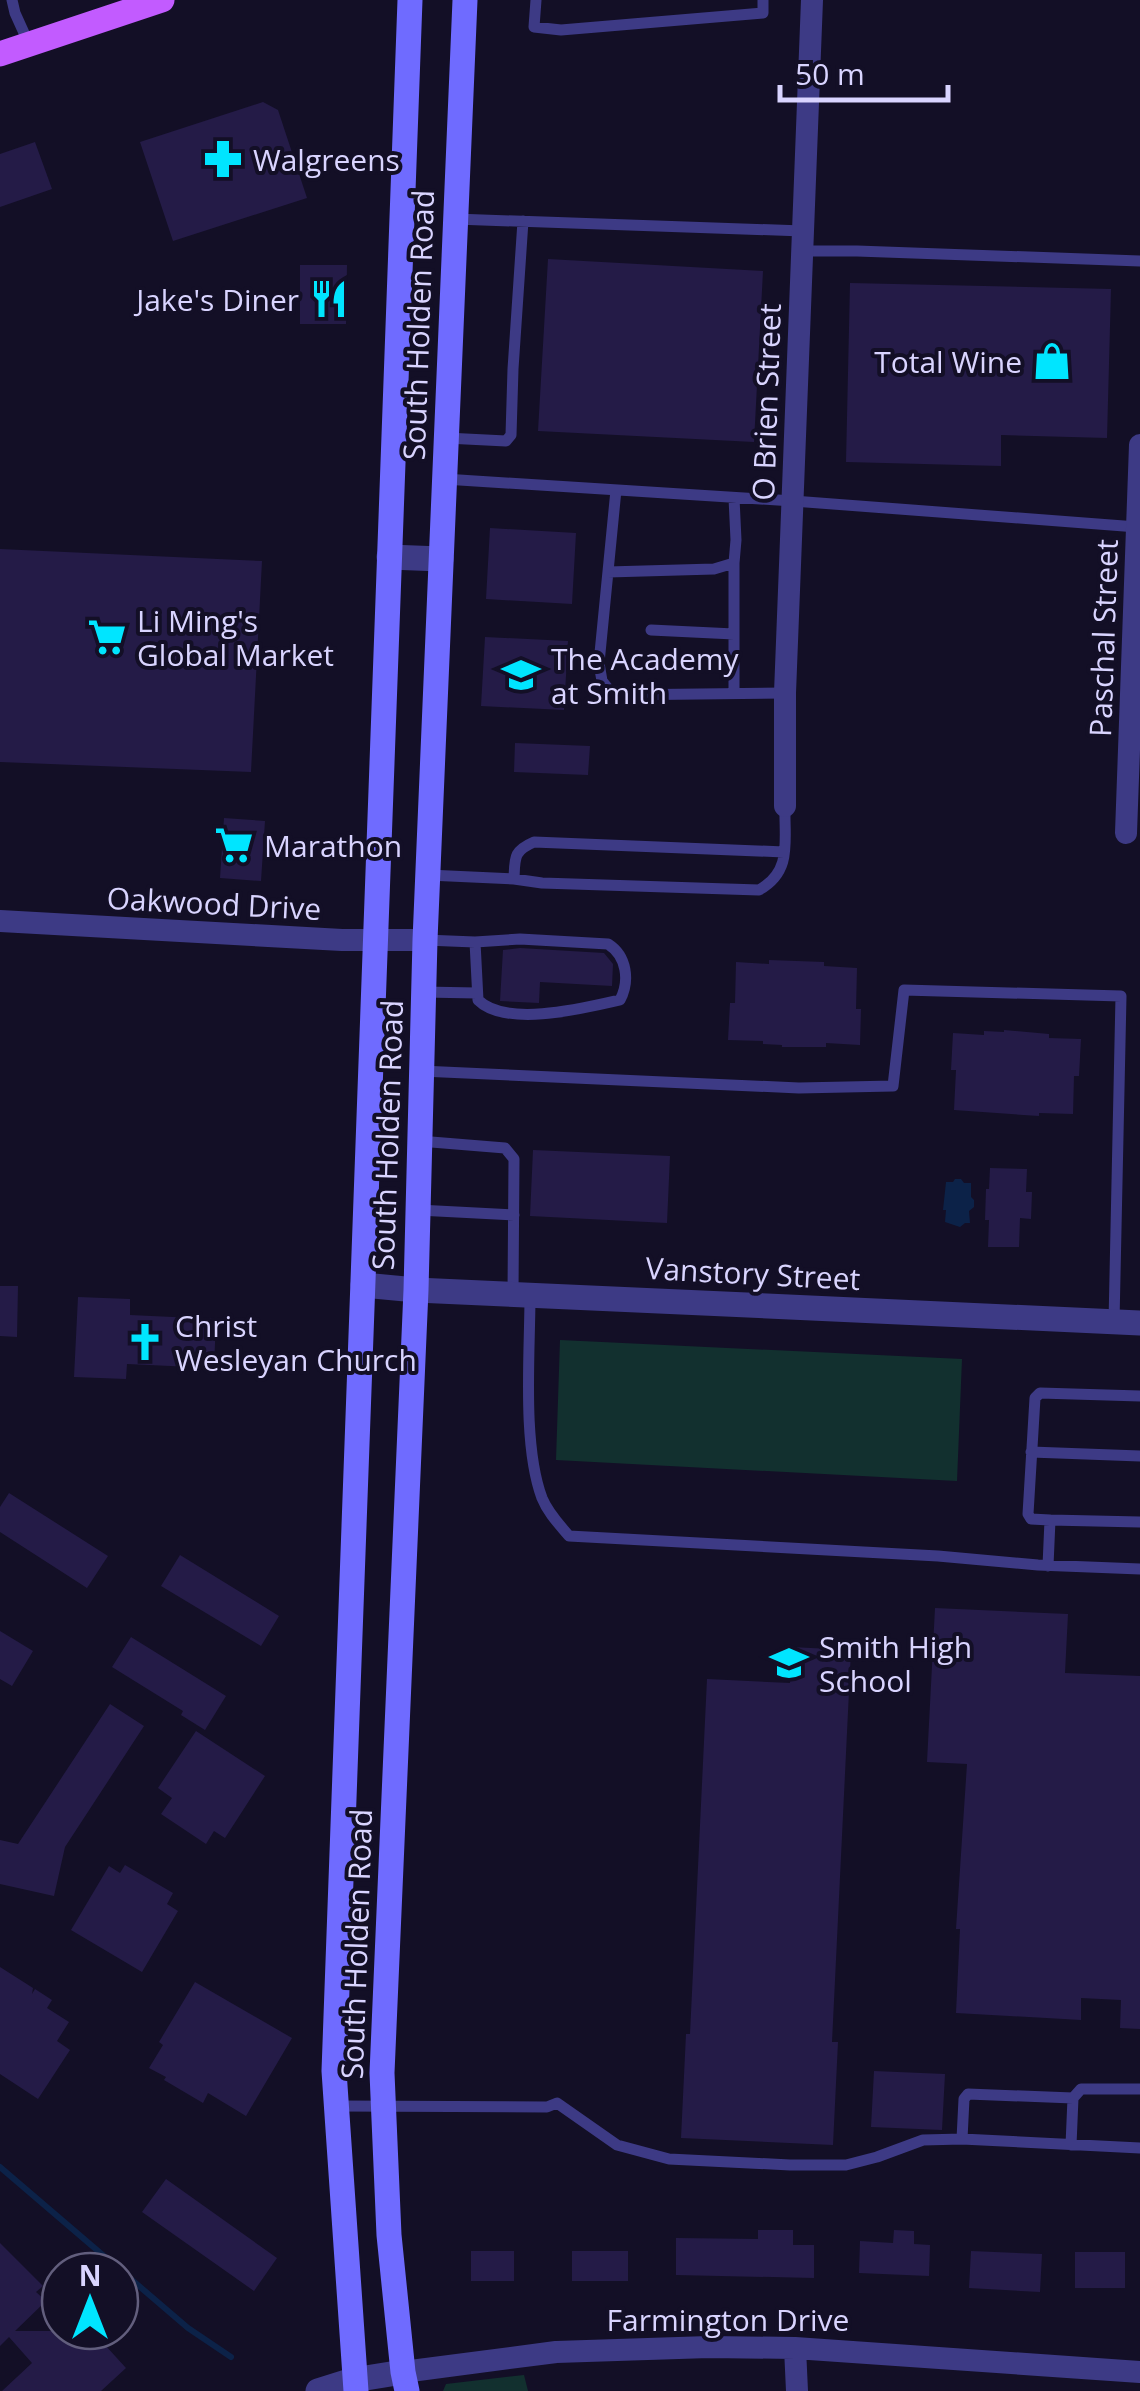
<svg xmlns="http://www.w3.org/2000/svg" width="1140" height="2391" viewBox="0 0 1140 2391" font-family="'Open Sans',sans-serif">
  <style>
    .green { fill: #12302f }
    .water { fill: #0c2248 }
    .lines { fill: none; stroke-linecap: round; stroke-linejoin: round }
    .stream { stroke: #0c2248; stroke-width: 6 }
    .building { fill: #241b47 }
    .service { stroke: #3d3a85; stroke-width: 11 }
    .minor { stroke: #3d3a85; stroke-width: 22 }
    .tertiary { stroke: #3d3a85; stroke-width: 25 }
    .secondary { stroke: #6f6bff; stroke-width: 25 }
    .primary { stroke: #c25bff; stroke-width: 25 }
    .labels { text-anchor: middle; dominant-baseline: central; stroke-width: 8; stroke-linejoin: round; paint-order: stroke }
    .poi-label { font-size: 30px; fill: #d9d4ff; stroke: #130f26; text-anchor: start }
    .street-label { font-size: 30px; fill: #d9d4ff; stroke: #130f26 }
  </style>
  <rect width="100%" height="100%" fill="#130f26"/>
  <!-- green -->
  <path class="green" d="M560 1340 962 1359 957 1481 556 1460Z
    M524 2375 528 2391H443L446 2384Z"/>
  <!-- water -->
  <path class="water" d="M955 1179H961L964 1183H971V1197L974 1200V1207L969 1211 970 1223H965L960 1227 945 1222 946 1210H943L946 1182H953Z"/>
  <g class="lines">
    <!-- stream -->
    <path class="stream" d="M0 2167 188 2328 231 2357"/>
  </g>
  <!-- building -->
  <path class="building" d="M263 102 278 110 307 198 173 241 140 142Z
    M35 142 52 189 0 207V154Z
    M548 259 763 271 754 442 538 431Z
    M300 265H347L346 324H300Z
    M850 283 1111 289 1107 438 1001 435V466L846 462Z
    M490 528 576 533 572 604 486 599Z
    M0 549 262 561 251 772 0 762Z
    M485 637 568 641 564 710 481 706Z
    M515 743 590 746 588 775 514 772Z
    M224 818 265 821 261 881 220 878Z
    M520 948 604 953 613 964 612 986 540 982 539 1003 500 1001 503 950Z
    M769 960 824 962V966L857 968 856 1009H861L860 1045 826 1043V1047H782V1045L763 1044V1041L728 1040 730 1003H735L736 962 769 964Z
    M1004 1030 1049 1034V1038L1081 1039 1079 1076H1074L1073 1114 1039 1113V1116L954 1110 956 1070H951L953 1033 984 1035V1031L1004 1032Z
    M533 1150 670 1156 667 1223 530 1216Z
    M990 1168 1027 1169 1026 1192H1032L1031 1219 1020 1218 1019 1247H988L989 1220H985L986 1189H989Z
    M0 1286H18L17 1337 0 1336Z
    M78 1297 130 1299V1315L216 1319 214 1368 127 1364 126 1379 74 1377Z
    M9 1493 108 1556 87 1588 0 1532V1507Z
    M180 1555 279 1616 261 1646 161 1586Z
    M935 1608 1068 1614 1065 1673 1140 1676V2029L1120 2028 1121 2000 1081 1998V2020L956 2013 960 1929H956L967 1764 927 1762Z
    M0 1631 33 1651 12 1686 0 1679Z
    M131 1637 226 1696 205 1730 181 1715 183 1711 112 1667Z
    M791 1647 851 1650 832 2042H838L833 2145 681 2138 686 2034H690L707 1679 790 1683Z
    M110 1704 144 1726 65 1847 54 1896 0 1884V1840L18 1844Z
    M196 1731 265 1776 225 1838 214 1831 206 1844 161 1814 172 1798 158 1788Z
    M125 1865 173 1893 167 1904 178 1911 142 1972 71 1930 109 1866 120 1873Z
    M0 1967 33 1988 32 1994 35 1989 52 2000 47 2008 69 2022 57 2041 70 2050 38 2099 0 2074Z
    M195 1982 292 2038 246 2116 208 2093 203 2103 164 2080 166 2077 149 2068 163 2045 159 2042Z
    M874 2071 945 2074 942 2130 871 2127Z
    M166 2179 277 2258 254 2291 142 2212Z
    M758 2230H793V2245H814V2278L676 2275V2238L758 2239Z
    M894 2230 914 2231V2244L930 2245 929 2276 859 2273 860 2241 893 2243Z
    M0 2243 43 2286 36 2292 46 2301 15 2331H71L83 2345 95 2334 126 2368 101 2391H2L32 2363 9 2337 0 2346Z
    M471 2251H514V2281H471Z
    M572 2251H628V2281H572Z
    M971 2251 1042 2254 1040 2292 969 2288Z
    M1075 2252H1125V2288H1075Z"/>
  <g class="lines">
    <!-- service -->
    <path class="service" d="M12 0 15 13 29 44
      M536 0 534 27 561 30 763 13V0
      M455 219 803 231
      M802 251H857L1140 261
      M446 438 506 441 511 435 513 369 523 221
      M444 479 793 501 1137 527
      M616 490 599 663 602 681 613 695 785 693
      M608 572 714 569 734 563 736 540 734 498
      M651 630 734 634V563
      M734 634V693
      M428 875 514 879 542 883 759 890C793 871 784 841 785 806
      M514 879C515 858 513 851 534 842L784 852
      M425 940 475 942 478 1000C506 1028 585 1008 620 1000 630 981 627 956 608 944L520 939 475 942
      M423 992 477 993
      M421 1071 799 1088 893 1086 904 990 1121 996 1114 1322
      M419 1141 505 1148 514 1159 513 1294
      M418 1210 514 1215
      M530 1295C530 1353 522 1444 542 1498 548 1513 559 1524 569 1536L938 1556 1038 1565 1140 1569
      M1031 1452 1140 1456
      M1050 1520 1140 1522
      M1048 1566 1050 1520 1031 1519 1028 1514 1035 1398 1040 1393 1140 1396
      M335 2106 547 2107 557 2103 617 2145 669 2159 790 2165H846L877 2157 923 2140 962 2139 1140 2148
      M962 2139 964 2099 968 2094 1073 2098
      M1071 2145 1073 2098 1081 2089H1140"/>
    <!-- minor -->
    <path class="minor" d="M785 806V693L812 0
      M1126 833 1140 445
      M0 921 342 940H425
      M795 2348 797 2391
      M403 2372 556 2352 709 2347 795 2348 1140 2372"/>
    <!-- tertiary -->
    <path class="tertiary" d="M389 557 441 559
      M363 1285 416 1290 1140 1323
      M318 2391 353 2380 403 2372"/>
    <!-- secondary -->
    <path class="secondary" d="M356 2391 334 2071 410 0
      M407 2391 403 2372 389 2235 382 2073 416 1290 425 940 465 0"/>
    <!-- primary -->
    <path class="primary" d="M0 54 162 0"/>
  </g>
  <!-- icons -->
  <defs>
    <g id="pharmacy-bare" transform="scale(3)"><path d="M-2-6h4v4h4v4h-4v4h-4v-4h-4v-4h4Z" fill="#00e5ff" stroke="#130f26" stroke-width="2.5" paint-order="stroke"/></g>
    <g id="restaurant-bare" transform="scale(3)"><path d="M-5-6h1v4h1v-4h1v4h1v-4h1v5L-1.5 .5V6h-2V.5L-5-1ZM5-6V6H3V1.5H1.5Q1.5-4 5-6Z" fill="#00e5ff" stroke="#130f26" stroke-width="2.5" paint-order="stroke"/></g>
    <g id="shop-bare" transform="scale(3)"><path d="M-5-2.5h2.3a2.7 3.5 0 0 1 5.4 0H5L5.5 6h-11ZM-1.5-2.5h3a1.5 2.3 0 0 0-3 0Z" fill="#00e5ff" stroke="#130f26" stroke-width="2.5" paint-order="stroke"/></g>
    <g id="supermarket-bare" transform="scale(3)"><path d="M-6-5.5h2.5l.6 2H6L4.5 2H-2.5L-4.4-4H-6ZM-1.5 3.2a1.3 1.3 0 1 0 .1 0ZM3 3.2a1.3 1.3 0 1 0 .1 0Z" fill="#00e5ff" stroke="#130f26" stroke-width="2.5" paint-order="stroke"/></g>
    <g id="school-bare" transform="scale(3)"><path d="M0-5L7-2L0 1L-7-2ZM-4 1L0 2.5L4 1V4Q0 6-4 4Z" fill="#00e5ff" stroke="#130f26" stroke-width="2.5" paint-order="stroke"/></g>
    <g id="church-bare" transform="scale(3)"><path d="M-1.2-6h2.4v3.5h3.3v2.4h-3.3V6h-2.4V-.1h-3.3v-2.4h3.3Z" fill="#00e5ff" stroke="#130f26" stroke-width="2.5" paint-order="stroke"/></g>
  </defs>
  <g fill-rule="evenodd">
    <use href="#pharmacy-bare" x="223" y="159"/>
    <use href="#restaurant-bare" x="329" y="299"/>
    <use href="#shop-bare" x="1052" y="361"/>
    <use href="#supermarket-bare" x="107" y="637"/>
    <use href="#school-bare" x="521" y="675"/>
    <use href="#supermarket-bare" x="234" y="845"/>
    <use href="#church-bare" x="145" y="1342"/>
    <use href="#school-bare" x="789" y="1663"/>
  </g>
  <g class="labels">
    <!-- poi labels -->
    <g class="poi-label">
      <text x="253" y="159">Walgreens</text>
      <text x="299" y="299" text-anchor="end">Jake's Diner</text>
      <text x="1022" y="361" text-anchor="end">Total Wine</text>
      <text x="137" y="620">Li Ming's<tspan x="137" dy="34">Global Market</tspan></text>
      <text x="551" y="658">The Academy<tspan x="551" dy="34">at Smith</tspan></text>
      <text x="264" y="845">Marathon</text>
      <text x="175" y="1325">Christ<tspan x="175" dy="34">Wesleyan Church</tspan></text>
      <text x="819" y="1646">Smith High<tspan x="819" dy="34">School</tspan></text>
    </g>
    <!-- street labels -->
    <g class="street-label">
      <text transform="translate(418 325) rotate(-88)">South Holden Road</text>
      <text transform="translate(766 402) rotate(-88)">O Brien Street</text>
      <text transform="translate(1103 638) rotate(-88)">Paschal Street</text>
      <text transform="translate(214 903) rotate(3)">Oakwood Drive</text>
      <text transform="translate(387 1135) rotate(-88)">South Holden Road</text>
      <text transform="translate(753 1273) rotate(3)">Vanstory Street</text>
      <text transform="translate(356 1944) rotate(-88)">South Holden Road</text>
      <text x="728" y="2319">Farmington Drive</text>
    </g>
  </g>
  <!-- north arrow -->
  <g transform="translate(90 2301)"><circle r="48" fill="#130f26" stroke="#625e7d" stroke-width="2.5"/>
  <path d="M0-8L18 38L0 25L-18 38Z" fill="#00e5ff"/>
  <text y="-15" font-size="28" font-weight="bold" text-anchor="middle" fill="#d9d4ff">N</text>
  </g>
  <!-- scale -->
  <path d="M780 85v15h168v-15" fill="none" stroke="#d9d4ff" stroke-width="5"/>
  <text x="795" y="85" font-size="30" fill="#d9d4ff" stroke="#130f26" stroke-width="8" paint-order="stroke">50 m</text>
</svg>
